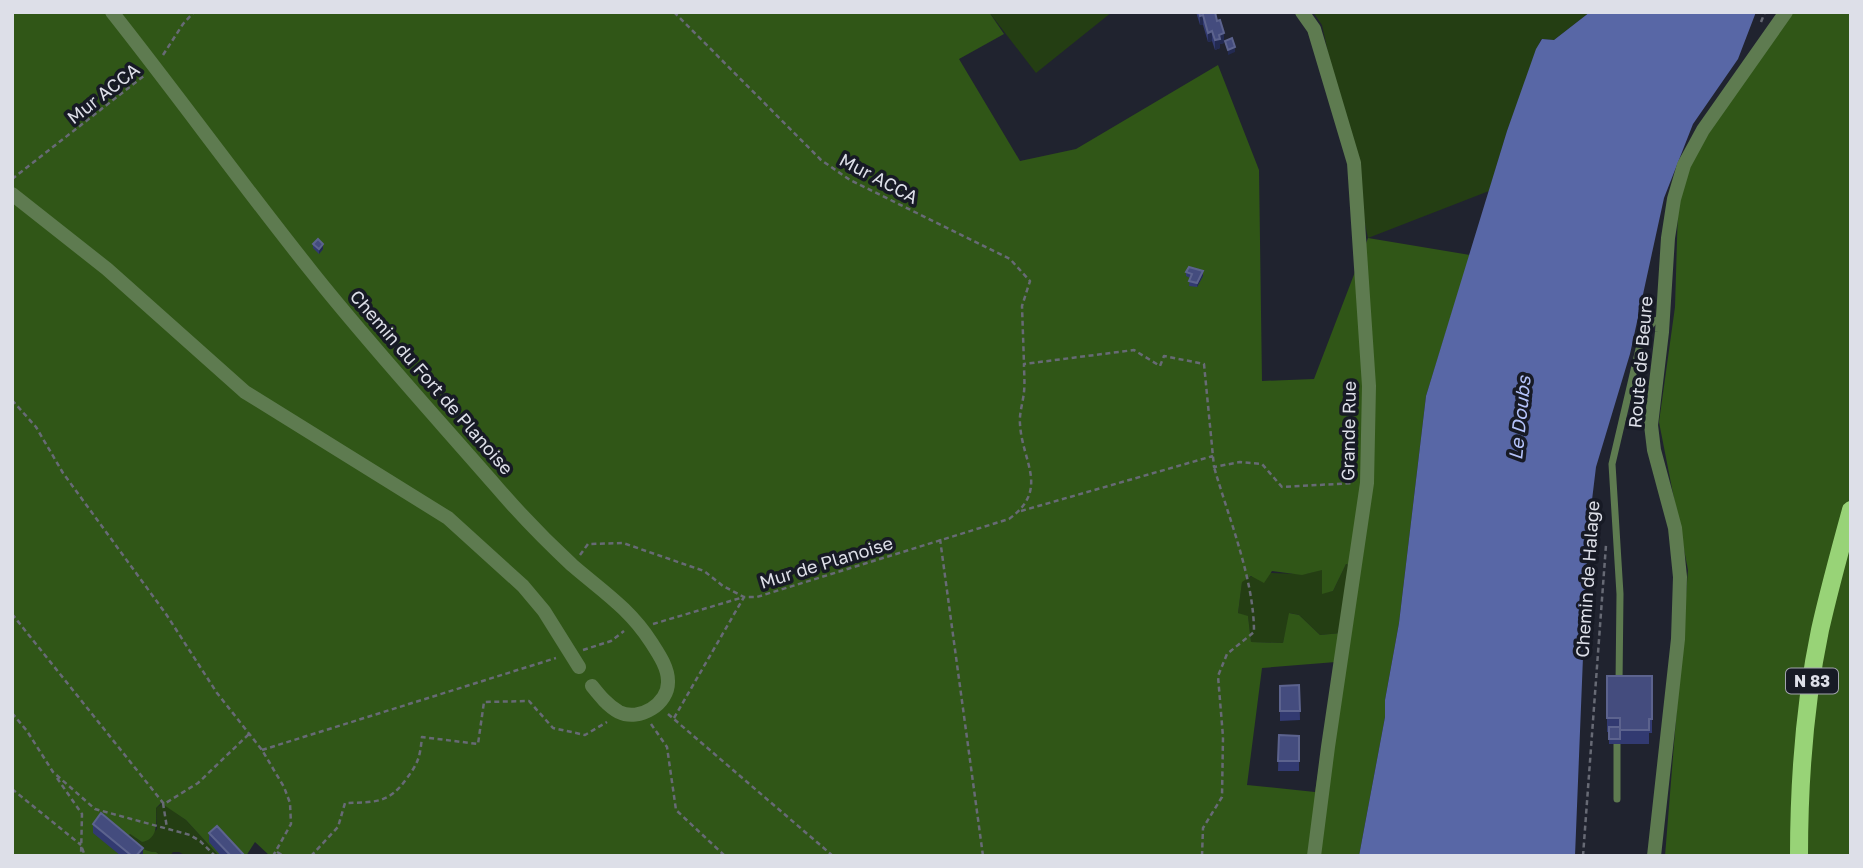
<svg xmlns="http://www.w3.org/2000/svg" width="1863" height="868" viewBox="0 0 1863 868" font-family="'Golos Text',sans-serif">
  <style>
    .green { fill: #243e13 }
    .forest { fill: #305617; fill-rule: evenodd }
    .water { fill: #5867a6 }
    .lines { fill: none; stroke-linecap: round; stroke-linejoin: round }
    .path { stroke: #676a75; stroke-width: 2.5; stroke-dasharray: 5 3.5; stroke-linecap: butt }
    .lane { stroke: #5e7b50; stroke-width: 7 }
    .street { stroke: #5e7b50; stroke-width: 14 }
    .primary { stroke: #98d377; stroke-width: 18 }
    .wall { fill: #323a71 }
    .shaded-wall { fill: #232a51 }
    .building { fill: #444c7e; stroke: #5c638e; stroke-width: 2 }
    .labels { text-anchor: middle; dominant-baseline: central; stroke-width: 7; stroke-linejoin: round; paint-order: stroke }
    .shield { fill: #171a25; stroke: #a2a4ae; stroke-width: 2 }
    .shield-label { font-size: 16px; font-weight: bold; fill: #dddfe8 }
    .street-label { font-size: 18px; fill: #dddfe8; stroke: #171a25 }
    .water-label { font-size: 19px; font-style: italic; fill: #b5c3fa; stroke: #171a25 }
  </style>
  <rect width="100%" height="100%" fill="#20232f"/>
  <!-- green -->
  <path class="green" d="M989 12H1112L1036 73Z
    M1313 12H1590L1554 40 1541 39 1507 131 1489 191 1368 238 1322 25Z
    M1346 564 1352 566 1341 633 1320 635 1299 615 1290 613 1283 643 1251 642 1248 617 1238 613 1242 581C1262 569 1277 574 1299 574 1307 575 1315 571 1322 569V593L1333 591Z
    M163 803 186 820 219 856H186L179 852H173L170 856H161L156 852C144 853 135 845 127 837L130 834 142 842 157 829 156 808Z"/>
  <!-- forest -->
  <path class="forest" d="M12 12H989L1004 34 959 59 1020 161 1076 149 1218 65 1259 170 1262 381 1314 379 1368 238 1470 255 1426 396 1399 623 1385 700V717L1359 856H270L255 842 246 856H219L186 820 161 803 156 808C156 822 159 839 142 842L130 834 127 837C135 845 144 852 156 852L161 856H12ZM1346 564 1352 566 1341 633 1320 635 1299 615 1289 613 1283 643 1251 642 1248 616 1238 613 1242 582 1251 576 1264 583 1272 571 1302 575 1322 570V594L1333 591ZM1336 662 1315 792 1247 785 1262 668Z
    M1792 12H1851V856H1665L1688 570 1659 422 1675 307 1678 208 1689 166 1721 113Z"/>
  <!-- water -->
  <path class="water" d="M1590 12H1756L1738 59 1693 124 1664 198 1630 354 1596 467 1588 533 1575 856H1359L1385 717V700L1399 623 1426 396 1507 131 1536 49 1542 39 1554 40Z"/>
  <g class="lines">
    <!-- path -->
    <path class="path" d="M674 12 821 160 850 180 1010 259 1030 281 1022 306 1024 364
      M1761 22 1765 12
      M163 55 183 24 194 12
      M12 179 145 75
      M12 400 36 427 63 473 166 614 217 693 262 750 284 787 290 803 291 824 273 856
      M1021 511 1213 456
      M940 539 983 856
      M580 555 588 544 623 543 704 571 723 586 744 597H757L1009 519C1050 489 1022 462 1020 424 1019 414 1023 402 1024 392 1025 383 1024 373 1024 364L1134 350 1160 366 1164 356 1204 364 1214 467 1240 462 1262 464 1282 487 1354 483
      M12 614 164 804 198 783 250 733
      M653 624 744 597
      M583 650 611 641 624 631
      M12 713 27 731 53 772 95 809 190 835 200 841 215 856
      M668 714 833 856
      M674 718 744 597
      M651 724 667 747 676 810 725 856
      M262 750 556 658
      M57 778 82 814 81 856
      M12 789 81 845
      M163 803 167 828
      M82 848 85 856
      M277 852 284 856
      M311 856 338 827 345 803C375 802 389 804 407 778 419 762 420 756 422 737L478 744 484 702 529 701 553 728 585 735 607 722
      M1202 856 1203 828 1222 797 1223 737 1218 676 1227 654 1254 632C1254 579 1229 519 1214 467
      M1583 856 1606 545"/>
    <!-- lane -->
    <path class="lane" d="M1619 684 1620 594 1612 464 1642 336 1654 321 1663 318
      M1617 744V799"/>
    <!-- street -->
    <path class="street" d="M112 12C180 98 244 187 312 272 370 345 434 415 495 485 519 513 545 540 572 565 602 591 629 608 651 642 658 653 668 667 668 681 669 704 639 722 619 712 608 706 600 696 592 686
      M1302 12 1314 29 1354 163 1369 386 1367 483 1328 747 1314 856
      M12 194 107 269 245 392 448 518 523 586 544 611 579 667
      M1654 856 1678 639 1680 577 1675 528 1654 450 1651 425 1662 332 1668 238 1674 199 1684 165 1703 130 1786 12"/>
    <!-- primary -->
    <path class="primary" d="M1799 856C1799 783 1805 702 1820 630 1829 590 1840 550 1851 510"/>
  </g>
  <!-- wall -->
  <path class="wall" d="M1196 12H1215L1224 43 1220 44V48L1215 50 1212 41 1208 42 1203 25H1200Z
    M313 244 323 249 319 254 313 248Z
    M1186 272 1203 276 1197 287 1189 286 1190 278 1186 276Z
    M1607 676H1652V733H1649V744H1609V732H1607Z
    M1299 685 1300 720 1280 721V686Z
    M1279 735 1299 736V771H1278Z
    M93 824 143 856H121L93 833Z
    M209 833 245 856H221L209 842Z"/>
  <!-- shaded-wall -->
  <path class="shaded-wall" d="M1203 15V25H1200V16Z
    M1212 31V41L1208 42V33Z
    M1224 33V43L1220 44V48L1215 50V40L1219 35Z
    M1235 47V52L1228 55V50Z
    M323 244V249L319 254V249Z
    M1203 271V276L1197 287V283Z
    M143 848V856H136Z"/>
  <!-- building -->
  <path class="building" d="M1199 12H1215L1217 21 1220 20 1224 33 1219 35 1220 39 1215 40 1212 31 1208 33 1203 15 1200 16Z
    M1232 38 1235 47 1228 50 1225 41Z
    M318 239 323 244 319 249 313 244Z
    M1189 267 1203 271 1197 283 1189 281 1192 274 1186 272Z
    M1607 676H1652V719H1649V730H1620V718H1607Z
    M1299 685 1300 711H1280V686Z
    M1609 727H1620V739H1609Z
    M1279 735 1299 736V761H1278Z
    M101 813 143 848 136 856H132L93 824Z
    M217 826 245 856H231L209 833Z"/>
  <g class="labels">
    <!-- shield labels -->
    <rect class="shield" x="1786" y="668.5" width="52" height="25" rx="5"/>
    <g class="shield-label">
      <text x="1812" y="681">N 83</text>
    </g>
    <!-- street labels -->
    <g class="street-label">
      <text transform="translate(103 93) rotate(-38)">Mur ACCA</text>
      <text transform="translate(879 178) rotate(28)">Mur ACCA</text>
      <text transform="translate(1640 362) rotate(-85)">Route de Beure</text>
      <text transform="translate(432 382) rotate(49)">Chemin du Fort de Planoise</text>
      <text transform="translate(1348 431) rotate(-89)">Grande Rue</text>
      <text transform="translate(826 562) rotate(-17)">Mur de Planoise</text>
      <text transform="translate(1587 579) rotate(-86)">Chemin de Halage</text>
    </g>
    <!-- water labels -->
    <g class="water-label">
      <text transform="translate(1519 418) rotate(-84)">Le Doubs</text>
    </g>
  </g>
  <!-- border -->
  <rect width="1863" height="868" fill="none" stroke="#dddfe8" stroke-width="28"/>
</svg>
